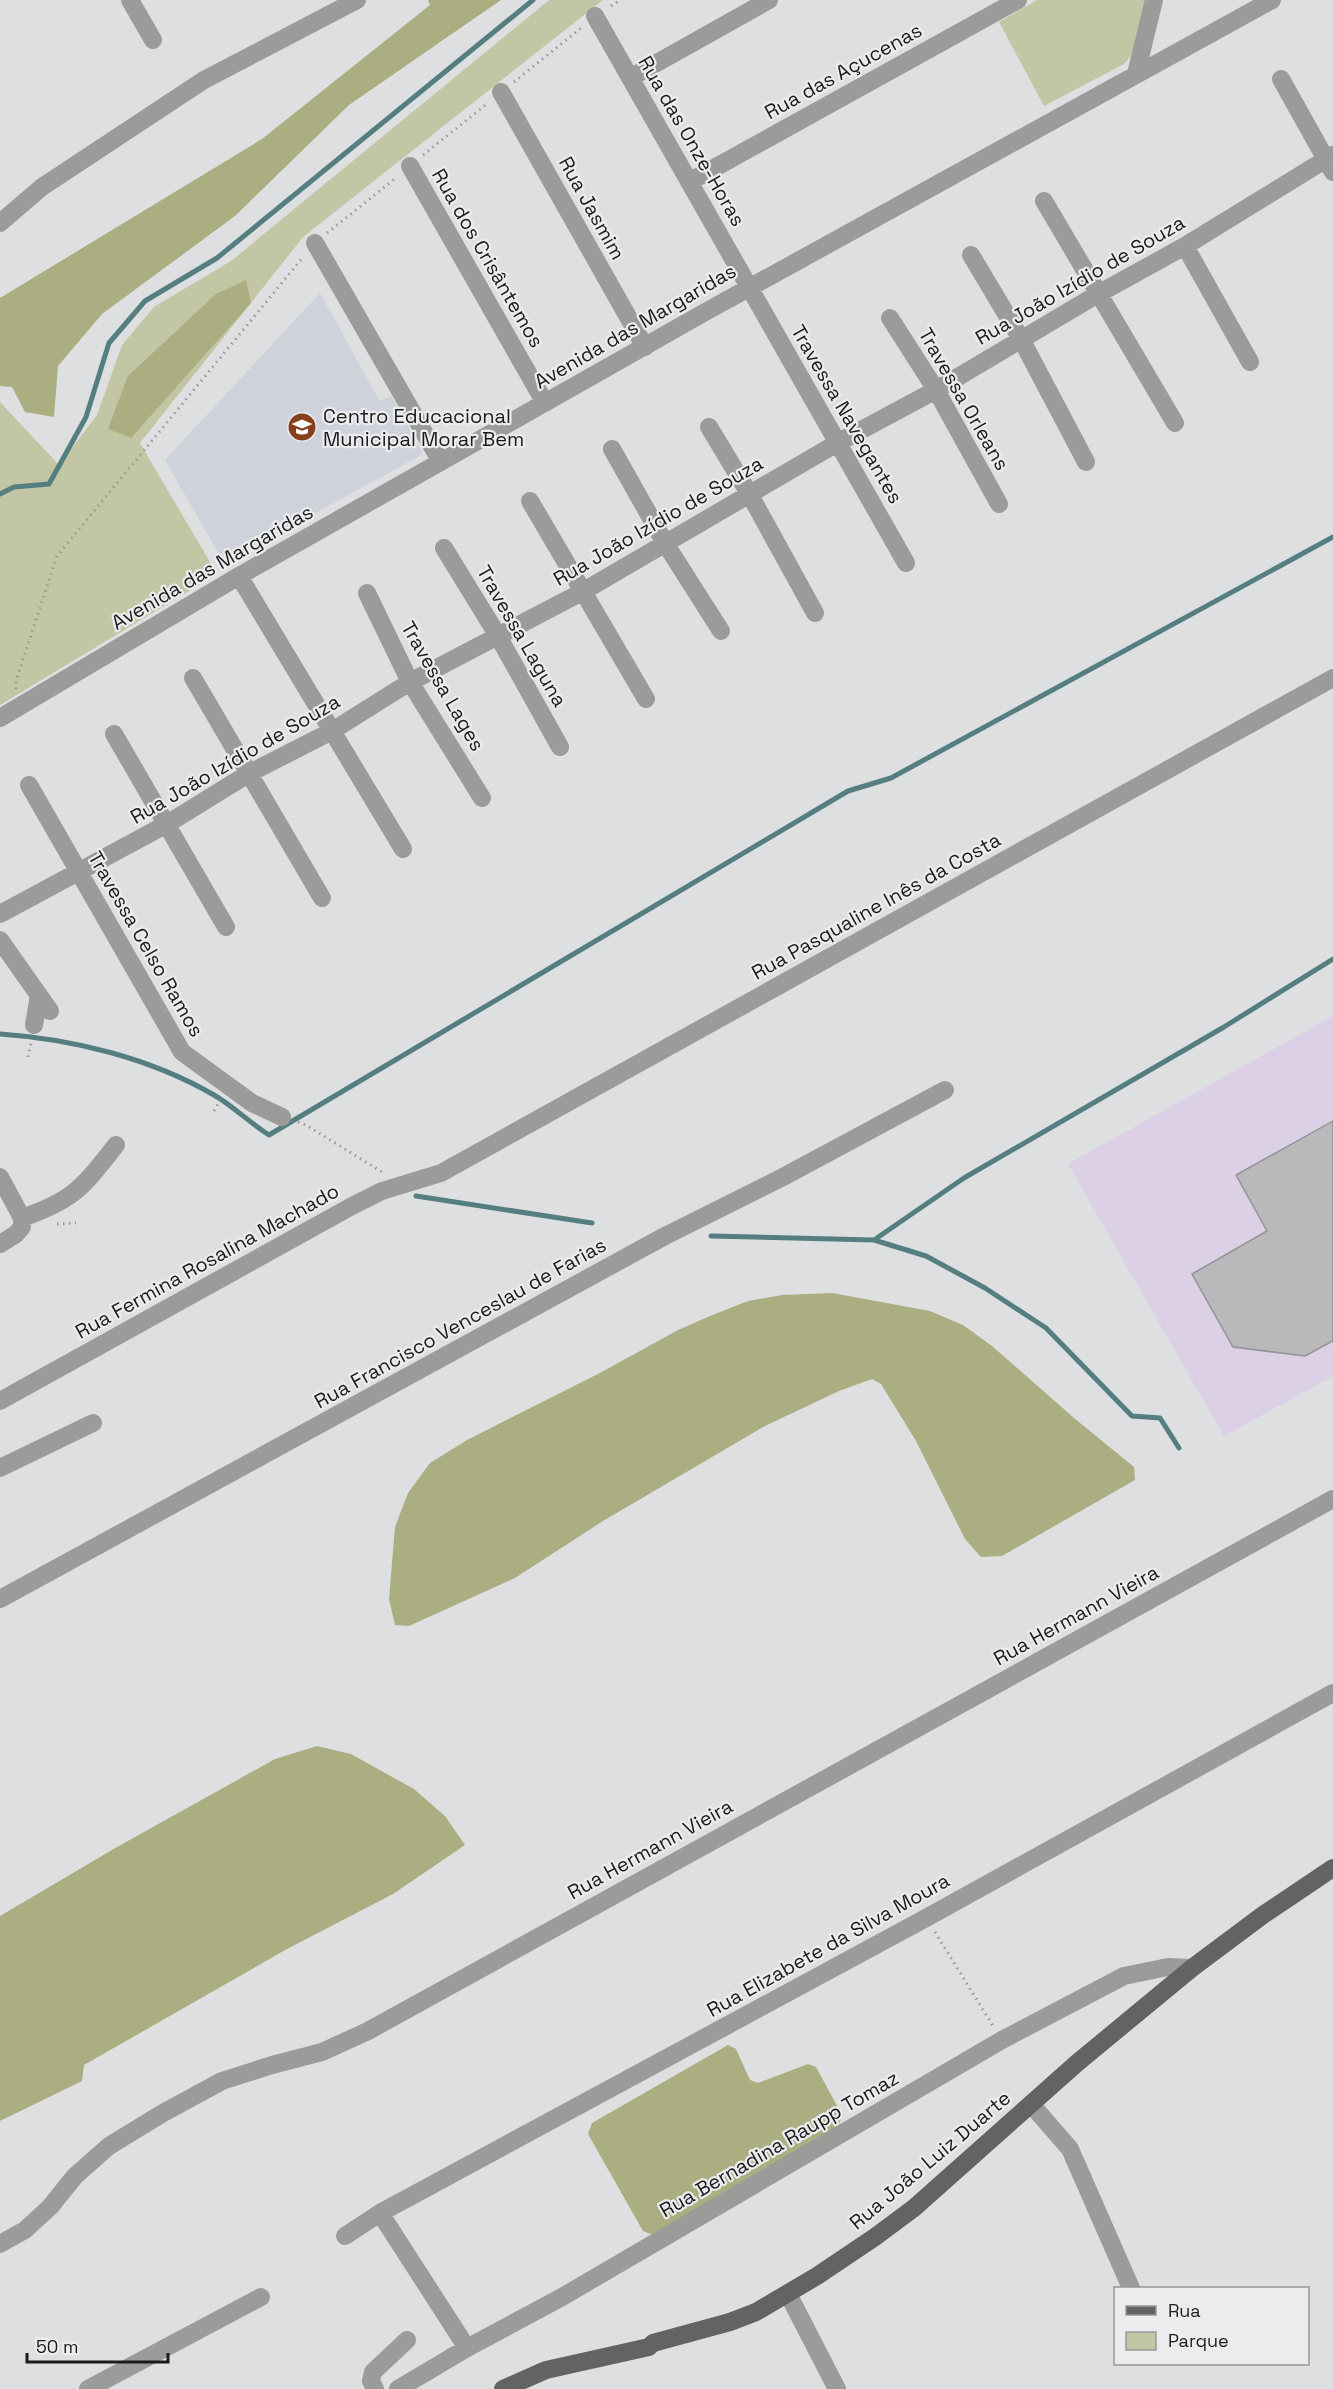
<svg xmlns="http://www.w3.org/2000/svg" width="1333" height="2389" viewBox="0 0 1333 2389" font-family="'Space Grotesk',sans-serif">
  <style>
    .commercial { fill: #dbd0e5 }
    .built { fill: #cfd2db }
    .green { fill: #c3c6a4 }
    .forest { fill: #abae81 }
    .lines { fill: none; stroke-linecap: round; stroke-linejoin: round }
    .stream { stroke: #557e80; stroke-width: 5 }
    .building { fill: #b9b9bb; stroke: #949496; stroke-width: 1.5 }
    .path { stroke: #999a9c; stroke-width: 3; stroke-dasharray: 1.5 4.5; stroke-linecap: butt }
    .minor { stroke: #9b9b9a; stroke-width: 18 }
    .major { stroke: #636361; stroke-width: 18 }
    .labels { text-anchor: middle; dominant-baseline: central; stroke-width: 4.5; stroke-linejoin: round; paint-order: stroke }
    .street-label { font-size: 20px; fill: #1b1b1c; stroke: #ebecee }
    .poi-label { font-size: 20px; fill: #1b1b1c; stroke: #ebecee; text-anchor: start }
  </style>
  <rect width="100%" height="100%" fill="#dedfe1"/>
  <!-- commercial -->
  <path class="commercial" d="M1333 1016V1376L1224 1436 1068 1164Z"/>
  <!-- built -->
  <path class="built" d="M320 293 379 400 392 397 423 454 224 563 165 460Z"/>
  <!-- green -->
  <path class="green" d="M549 0H603L303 237 140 443 217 574 0 705V402L59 465 97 415 122 345 154 307 231 261Z
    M1037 0H1147L1131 56 1124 64 1044 106 999 22Z"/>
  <!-- forest -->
  <path class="forest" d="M428 0H501L349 105 235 216 102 314 58 366 54 417 25 412 12 387 0 386V298L262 139 430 5Z
    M246 280 251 303 131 438 108 429 128 376 216 294Z
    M832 1293 930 1311 963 1325 992 1346 1074 1418 1134 1467 1135 1480 1002 1556 981 1557 965 1539 916 1441 881 1384 872 1379 839 1391 765 1426 603 1521 515 1578 409 1626 395 1625 389 1599 395 1527 408 1493 430 1463 467 1440 598 1374 678 1330 710 1316 748 1301 782 1295Z
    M317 1746 351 1754 414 1789 445 1816 465 1845 393 1894 287 1949 84 2065 82 2081 0 2121V1916L117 1847 275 1759Z
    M728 2045 736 2049 750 2080 758 2083 808 2064 816 2067 842 2115 838 2128 653 2235 643 2231 588 2134 592 2123Z"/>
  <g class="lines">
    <!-- stream -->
    <path class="stream" d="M0 494 14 487 49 484 86 417 109 343 145 301 217 258 533 0
      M0 1034C73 1039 150 1058 214 1095 233 1106 250 1123 269 1135L848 791 891 778 1333 537
      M416 1196 592 1223
      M711 1236 874 1240 926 1256 985 1288 1046 1328 1132 1416 1160 1418 1179 1448
      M874 1240 964 1178 1224 1027 1333 959"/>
  </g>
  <!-- building -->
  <path class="building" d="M1333 1121V1341L1305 1356 1233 1347 1192 1274 1267 1231 1236 1175Z"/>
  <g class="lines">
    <!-- path -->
    <path class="path" d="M611 6 620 0
      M514 82 581 28
      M423 155 488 103
      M327 233 397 177
      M16 689V681L57 556 304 256
      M28 1057 31 1042
      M214 1111 220 1100
      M298 1122 306 1125 382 1172
      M57 1224 76 1223
      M935 1932 993 2026"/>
    <!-- minor -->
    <path class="minor" d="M130 0 153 40
      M595 16 906 563
      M1136 74 1154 0
      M630 78 769 0
      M1281 79 1333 172
      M501 92 645 347
      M410 166 545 403
      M689 182 1018 0
      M1044 201 1175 423
      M0 223 42 187 204 80 357 0
      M315 243 441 462
      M1185 246 1250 362
      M971 255 1021 339 1086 462
      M890 318 936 390 999 504
      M709 427 750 495 815 613
      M612 449 665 543 721 631
      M530 501 646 699
      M444 548 498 636 560 747
      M239 576 403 849
      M367 593 410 682 482 798
      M193 678 322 898
      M0 718 239 576 707 311 1272 0
      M114 734 226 927
      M29 785 182 1052 252 1103 282 1117
      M0 914 167 824 248 774 332 731 410 682 582 592 839 442 936 390 1098 294 1185 246 1333 155
      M0 940 50 1011
      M34 1025 39 995
      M0 1177 22 1218V1227L16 1234 0 1244
      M22 1218C74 1200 82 1188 116 1145
      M0 1401 352 1206 382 1191 441 1173 1333 678
      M0 1468 93 1423
      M0 1599 665 1236 783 1177 945 1090
      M1031 2104 1070 2149 1131 2288
      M380 2213 467 2348
      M345 2236 380 2213 926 1918 1333 1693
      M0 2244 25 2230 50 2207 75 2176 109 2146 163 2113 222 2081 272 2065 322 2052 368 2031 1333 1499
      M788 2294 837 2389
      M88 2389 261 2297
      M375 2389 371 2381 373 2372 407 2340
      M398 2389 467 2348 562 2297 1002 2040 1124 1976 1168 1967 1192 1968"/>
    <!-- major -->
    <path class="major" d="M503 2389 546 2370 649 2347 653 2343 730 2322 756 2312 817 2276 875 2237 914 2208 1077 2063 1192 1968 1263 1915 1333 1868"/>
  </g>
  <!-- icons -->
  <defs>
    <g id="school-disc" transform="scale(1.5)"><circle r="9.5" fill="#86401b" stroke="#ebecee"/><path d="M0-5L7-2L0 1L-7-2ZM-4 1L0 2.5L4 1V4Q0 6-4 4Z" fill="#fff"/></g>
  </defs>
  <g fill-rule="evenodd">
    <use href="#school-disc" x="302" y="427"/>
  </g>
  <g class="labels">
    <!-- street labels -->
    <g class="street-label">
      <text transform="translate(843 71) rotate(-29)">Rua das Açucenas</text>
      <text transform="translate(692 141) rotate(60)">Rua das Onze-Horas</text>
      <text transform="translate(592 208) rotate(61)">Rua Jasmim</text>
      <text transform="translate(488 258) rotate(60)">Rua dos Crisântemos</text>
      <text transform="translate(1080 280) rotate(-30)">Rua João Izídio de Souza</text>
      <text transform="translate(635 326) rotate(-30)">Avenida das Margaridas</text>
      <text transform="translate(964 399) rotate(60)">Travessa Orleans</text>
      <text transform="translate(847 414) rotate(60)">Travessa Navegantes</text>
      <text transform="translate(658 521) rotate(-30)">Rua João Izídio de Souza</text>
      <text transform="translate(212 567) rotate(-30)">Avenida das Margaridas</text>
      <text transform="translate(522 636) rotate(60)">Travessa Laguna</text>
      <text transform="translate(443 686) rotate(60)">Travessa Lages</text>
      <text transform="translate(235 759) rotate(-30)">Rua João Izídio de Souza</text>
      <text transform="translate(876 906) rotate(-29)">Rua Pasqualine Inês da Costa</text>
      <text transform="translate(146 944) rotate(60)">Travessa Celso Ramos</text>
      <text transform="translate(207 1261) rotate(-29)">Rua Fermina Rosalina Machado</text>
      <text transform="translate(460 1323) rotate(-29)">Rua Francisco Venceslau de Farias</text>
      <text transform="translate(1076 1615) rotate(-29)">Rua Hermann Vieira</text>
      <text transform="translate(650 1849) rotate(-29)">Rua Hermann Vieira</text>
      <text transform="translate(828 1945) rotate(-29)">Rua Elizabete da Silva Moura</text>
      <text transform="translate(779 2144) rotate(-30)">Rua Bernadina Raupp Tomaz</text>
      <text transform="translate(930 2160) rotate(-40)">Rua João Luiz Duarte</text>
    </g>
    <!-- poi labels -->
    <g class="poi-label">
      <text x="323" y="416">Centro Educacional<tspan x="323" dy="23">Municipal Morar Bem</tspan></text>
    </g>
  </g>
  <!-- legend -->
  <rect x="1114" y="2287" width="195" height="78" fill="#ebecee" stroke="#98989a" stroke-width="1.5"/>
  <rect x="1126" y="2306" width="30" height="9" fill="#636361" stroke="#98989a" stroke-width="1.5"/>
  <text x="1168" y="2317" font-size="18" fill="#1b1b1c">Rua</text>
  <rect x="1126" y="2332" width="30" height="18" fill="#c3c6a4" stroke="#98989a" stroke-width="1.5"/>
  <text x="1168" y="2347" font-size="18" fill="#1b1b1c">Parque</text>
  <!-- scale -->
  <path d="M27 2353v9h141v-9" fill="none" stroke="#1b1b1c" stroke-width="3"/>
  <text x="36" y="2353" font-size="18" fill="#1b1b1c" stroke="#ebecee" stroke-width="4.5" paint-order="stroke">50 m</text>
</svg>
